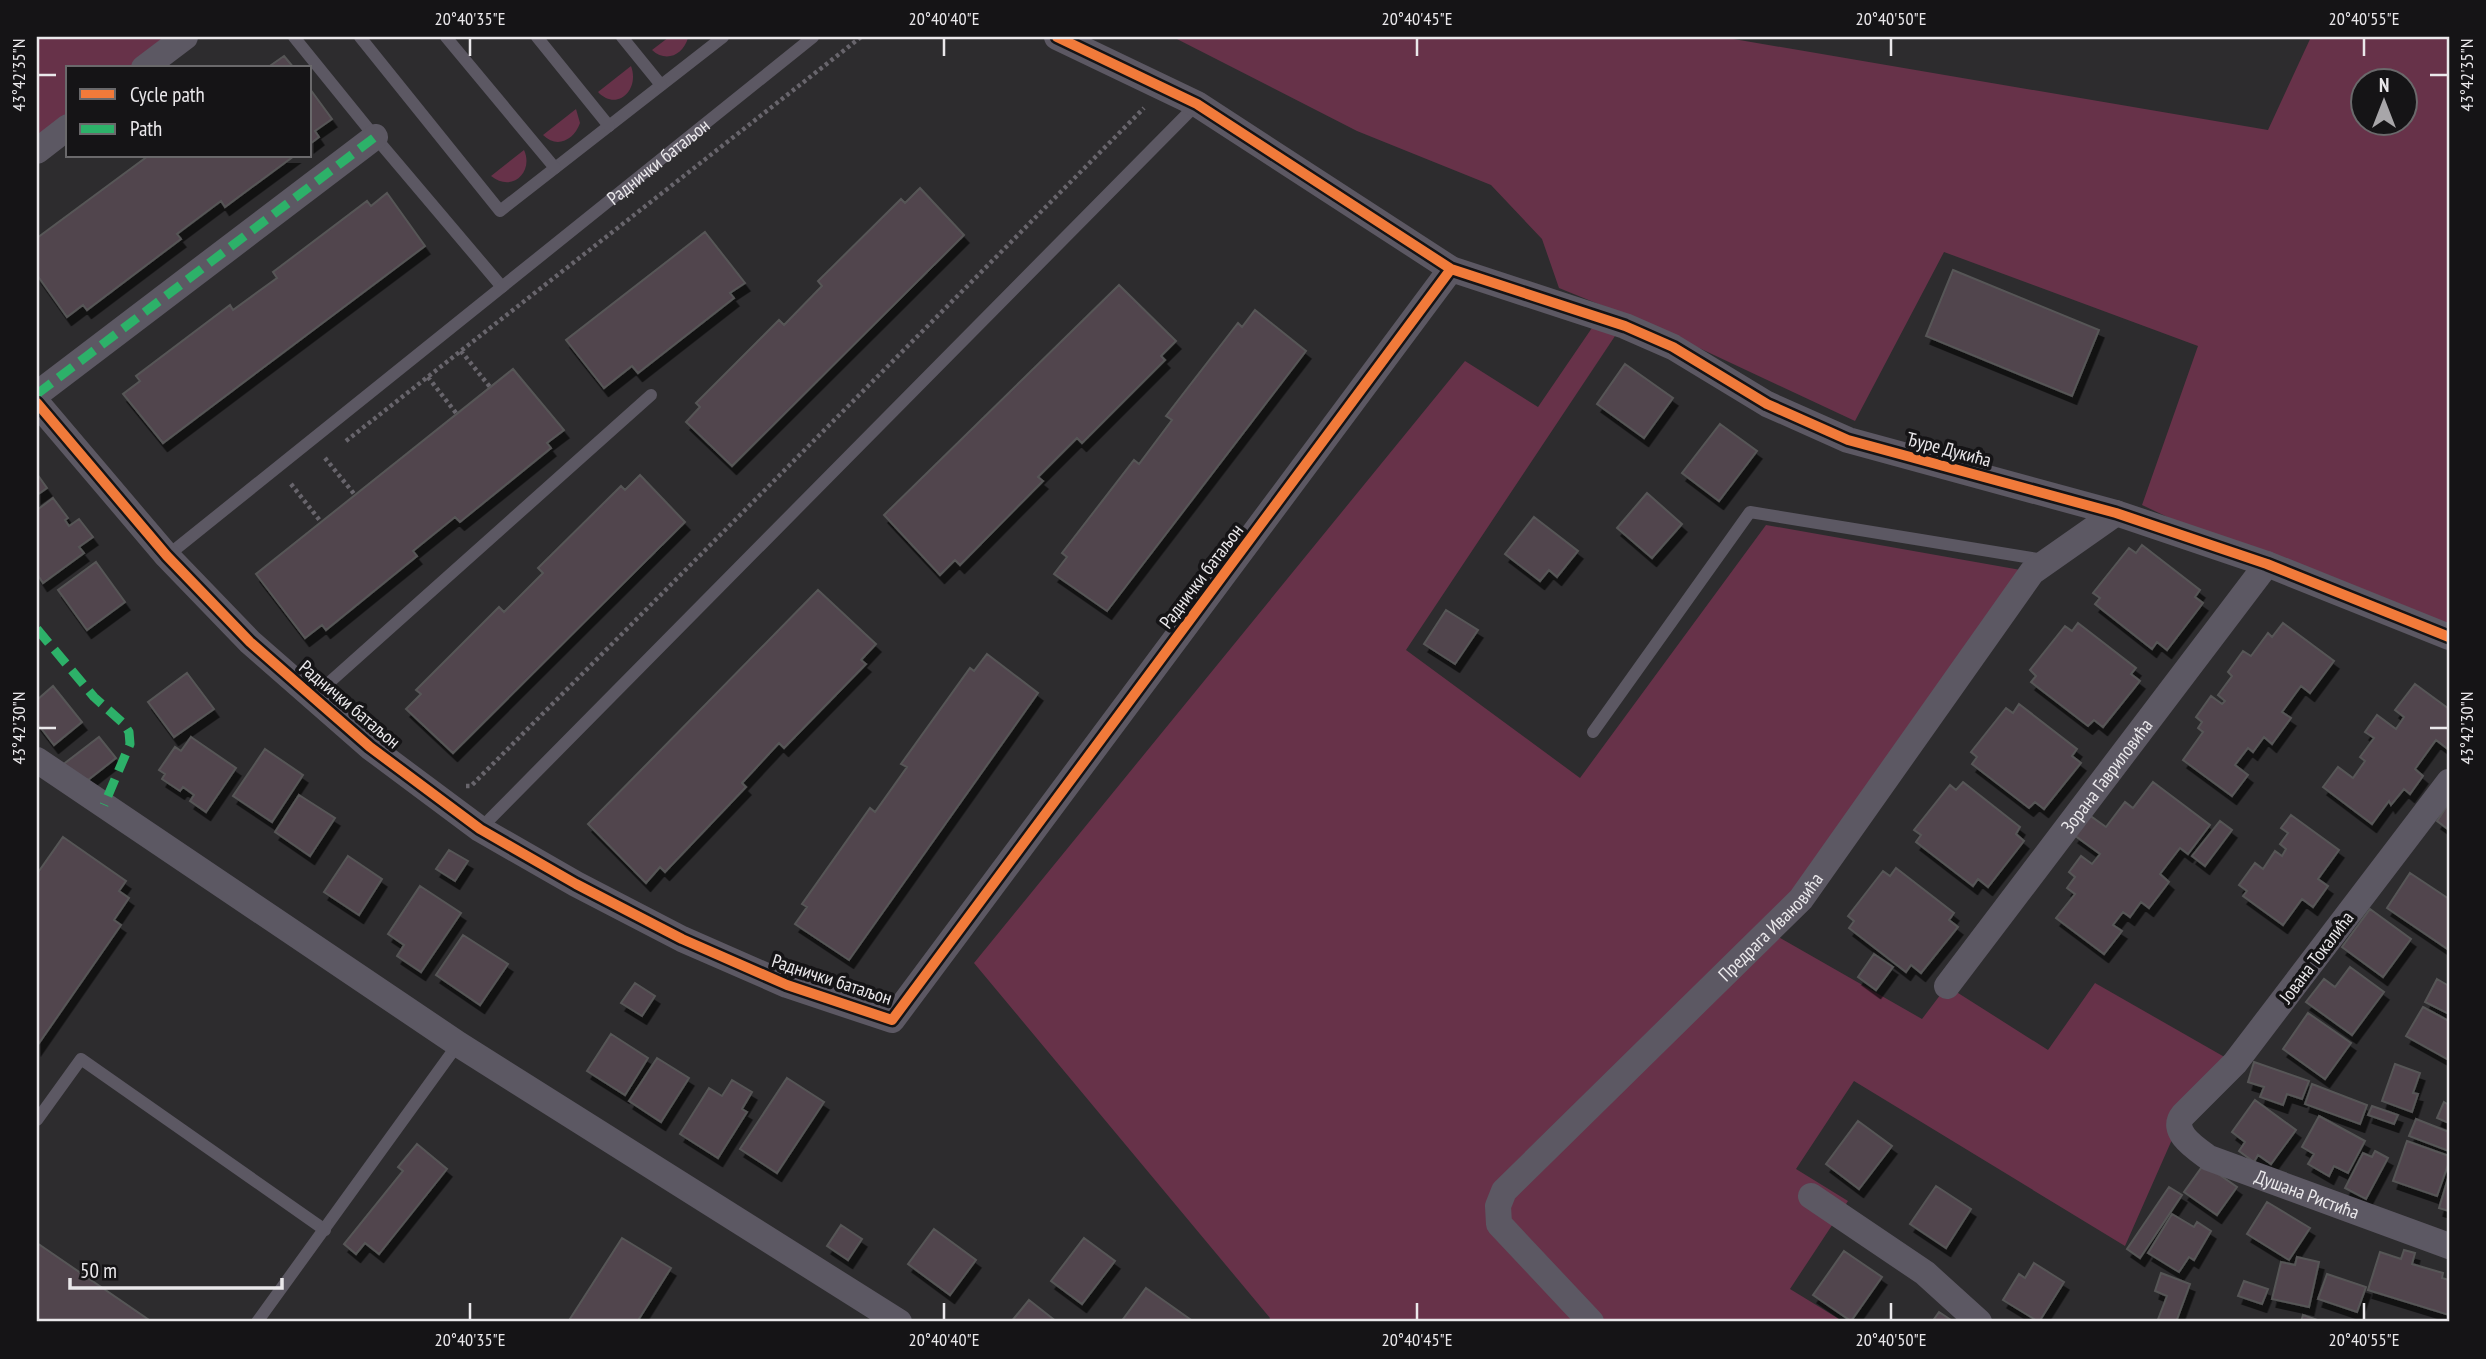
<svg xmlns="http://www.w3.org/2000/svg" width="2486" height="1359" viewBox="0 0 2486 1359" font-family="'PT Sans Narrow',sans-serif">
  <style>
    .green { fill: #673249; fill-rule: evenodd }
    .building { fill: #51444e; stroke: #575657; stroke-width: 2; filter: url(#shadow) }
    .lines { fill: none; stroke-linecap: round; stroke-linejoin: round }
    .path { stroke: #68656c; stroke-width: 4.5; stroke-dasharray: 3.5 3.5; stroke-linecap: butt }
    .lane { stroke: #5c5863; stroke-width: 12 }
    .street { stroke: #5c5863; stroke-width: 26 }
    .quiet { stroke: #2db169; stroke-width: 9; stroke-dasharray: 18 9; stroke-linecap: butt }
    .cycleway-casing { stroke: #151416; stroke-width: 15 }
    .cycleway { stroke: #f17a3a; stroke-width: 10 }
    .ticks { fill: none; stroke: #eae8eb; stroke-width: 2.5 }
    .labels { text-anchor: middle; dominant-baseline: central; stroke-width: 7; stroke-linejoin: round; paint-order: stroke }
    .street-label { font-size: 19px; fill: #eae8eb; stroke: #151416 }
    .neatline { fill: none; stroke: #eae8eb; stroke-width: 2.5 }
    .ticks-label { font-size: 18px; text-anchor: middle; fill: #eae8eb }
  </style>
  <defs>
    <filter id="shadow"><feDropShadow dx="4.5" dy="8" stdDeviation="0" flood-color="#0009"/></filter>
  </defs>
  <rect width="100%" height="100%" fill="#2d2c2e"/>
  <!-- green -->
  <path class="green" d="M37 37H185L144 68H68V127L37 151Z
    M669 37 688 38C683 55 666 63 652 50Z
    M1173 37H1722L2268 130 2311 37H2449V637L2267 564 2142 505 2198 346 1944 252 1855 421 1650 325 1559 288 1542 239 1491 185 1357 131ZM2364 80H2406V122H2364Z
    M631 66C640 90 617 112 598 92Z
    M576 109 580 123C574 140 557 149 543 135Z
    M524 150C534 172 512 193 491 176Z
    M1596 322 1615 336 1406 650 1580 778 1766 525 2032 572 1775 935 1922 1019 1947 986 2048 1050 2095 983 2235 1063 2178 1126 2125 1246 1854 1081 1796 1169 1848 1201 1790 1289 1844 1322H1268L1270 1318 974 963 1465 361 1538 407Z"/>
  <!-- building -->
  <path class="building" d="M284 56 294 68H267Z
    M310 89 332 119 315 131 319 137 310 144Z
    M148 156H294L225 207 221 201 177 234 181 239 87 310 83 305 67 317 37 275V238Z
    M920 188 964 235 732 466 686 422 700 407 696 403 779 320 784 325 822 286 818 281 901 199 905 203Z
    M387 193 425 246 163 443 123 394 140 381 136 376 230 305 233 310 277 278 273 272 367 201 371 206Z
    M705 232 745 283 730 293 734 298 638 373 632 366 604 388 566 340Z
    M1953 270 2099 330 2072 396 1926 336Z
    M1119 285 1176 341 1161 356 1165 360 1082 443 1077 438 1038 477 1043 481 960 565 955 560 940 575 884 515Z
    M1255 310 1306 351 1107 611 1054 574 1067 557 1062 553 1134 460 1139 464 1172 420 1166 416 1238 323 1242 327Z
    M1625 364 1673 398 1644 438 1597 404Z
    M513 369 564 430 547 443 551 448 460 522 455 517 413 551 417 556 326 630 322 625 305 638 256 574Z
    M1720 424 1757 451 1719 501 1682 473Z
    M37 474 47 488 37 495Z
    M640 475 685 522 453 753 406 709 421 694 416 690 499 607 504 612 543 573 538 568 621 486 625 490Z
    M1647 493 1682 524 1652 558 1617 528Z
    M53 498 68 518 65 520 69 526 79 519 93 537 79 547 84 553 43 583 37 574V510Z
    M1534 517 1578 551 1557 577 1549 570 1540 581 1505 554Z
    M2142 545 2200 590 2195 597 2203 603 2167 650 2157 642 2152 649 2095 604 2100 598 2093 593 2129 548 2136 553Z
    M96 562 125 602 87 630 58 590Z
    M818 590 876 644 861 660 866 664 784 748 779 743 742 783 746 787 665 872 660 867 646 883 588 824Z
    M1446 610 1478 630 1455 664 1424 644Z
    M2078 623 2136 668 2131 674 2140 681 2103 727 2094 720 2088 726 2031 682 2036 676 2030 670 2065 626 2072 631Z
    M2283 623 2334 661 2310 693 2301 686 2282 712 2291 718 2272 744 2264 737 2253 752 2248 748 2235 765 2248 775 2232 796 2183 760 2203 732 2198 728 2202 722 2196 717 2211 696 2222 704 2225 701 2218 695 2232 676 2228 672 2243 651 2251 656 2268 633 2272 637Z
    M987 654 1038 693 849 960 795 924 807 907 802 904 870 808 875 812 907 767 901 764 970 668 974 671Z
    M187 673 214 709 174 737 148 702Z
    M2415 684 2449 709V750L2436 740 2415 769 2423 776 2410 794 2404 789 2391 805 2389 801 2372 824 2323 787 2338 767 2353 778 2365 761 2360 757 2374 738 2365 732 2377 715 2396 729 2404 717 2395 710Z
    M53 686 82 722 54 745 37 723V700Z
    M2019 704 2077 749 2072 756 2081 763 2044 809 2035 802 2029 808 1972 764 1977 757 1971 752 2006 708 2013 713Z
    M99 737 116 758 88 780 61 766Z
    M191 737 236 768 206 812 190 801 194 795 183 787 180 791 162 779 165 774 159 770 175 747 181 751Z
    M265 749 303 775 272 822 233 796Z
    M1963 782 2020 827 2016 834 2024 841 1988 887 1978 879 1973 886 1916 842 1921 835 1914 830 1950 785 1956 790Z
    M2153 782 2210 825 2188 854 2180 848 2160 874 2169 882 2149 908 2141 902 2130 917 2123 912 2113 925 2122 931 2104 954 2056 918 2075 894 2067 888 2075 877 2069 872 2081 856 2092 864 2100 854 2074 835 2089 815 2106 827 2125 802 2133 808Z
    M299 795 335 818 310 856 275 832Z
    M2449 803V830L2437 821Z
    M2291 815 2339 850 2318 879 2328 886 2313 907 2302 899 2283 925 2243 896 2247 891 2239 885 2255 863 2263 869 2275 851 2282 856 2286 849 2280 844 2288 833 2281 828Z
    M2220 821 2232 830 2205 866 2192 856Z
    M63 837 126 881 119 891 129 898 114 920 121 925 37 1046V869L39 871Z
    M449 850 468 861 455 881 436 869Z
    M348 856 382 879 359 915 324 892Z
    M1896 868 1954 913 1949 920 1958 927 1921 973 1911 965 1906 972 1849 928 1854 921 1848 916 1883 871 1890 876Z
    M2410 873 2449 899V950L2387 908Z
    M420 886 461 913 421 972 397 956 404 945 388 934Z
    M2370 909 2411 939 2383 977 2342 947Z
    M463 935 508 964 480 1005 436 975Z
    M1874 954 1893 967 1876 990 1858 977Z
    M2350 967 2384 992 2352 1035 2306 1002 2324 979 2335 987Z
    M2437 979 2449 986V1014L2425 1002Z
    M635 983 655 996 642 1016 621 1003Z
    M2423 1007 2449 1021V1060L2406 1036Z
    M2308 1013 2351 1043 2325 1079 2283 1049Z
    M611 1034 648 1058 625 1095 587 1071Z
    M657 1058 689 1078 661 1122 629 1101Z
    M2254 1062 2309 1081 2302 1099 2287 1094 2283 1105 2260 1097 2264 1087 2248 1082Z
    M2395 1064 2420 1073 2413 1093 2418 1094 2412 1112 2382 1101Z
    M787 1078 824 1102 777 1173 740 1149Z
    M732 1080 752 1092 742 1109 747 1112 718 1158 680 1134 709 1088 722 1096Z
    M2312 1084 2367 1105 2360 1124 2305 1104Z
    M2255 1100 2296 1130 2271 1164 2258 1155 2254 1162 2239 1151 2245 1142 2232 1132Z
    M2444 1102 2449 1105V1123L2437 1118Z
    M2372 1106 2398 1115 2394 1124 2368 1115Z
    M2319 1116 2365 1141 2348 1173 2334 1166 2329 1176 2308 1164 2314 1154 2302 1147Z
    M2416 1119 2449 1132V1151L2409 1136Z
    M1858 1121 1892 1146 1859 1189 1826 1164Z
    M2407 1141 2449 1156V1162L2437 1196 2393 1181Z
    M417 1144 447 1169 379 1254 365 1243 356 1254 344 1244 403 1171 398 1167Z
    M2375 1151 2388 1158 2366 1199 2345 1188 2363 1153 2372 1157Z
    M2204 1164 2237 1187 2217 1215 2184 1192Z
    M2449 1175V1211L2439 1208Z
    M1936 1186 1971 1209 1946 1248 1910 1224Z
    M2169 1187 2182 1195 2140 1258 2127 1249Z
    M2267 1202 2310 1228 2289 1260 2247 1234Z
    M2172 1214 2194 1227 2197 1222 2211 1231 2194 1260 2189 1257 2179 1272 2148 1253Z
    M841 1225 862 1239 848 1260 827 1246Z
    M934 1229 976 1260 950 1295 908 1264Z
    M622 1238 671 1268 637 1322H568Z
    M1084 1238 1115 1261 1082 1304 1051 1281Z
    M37 1243 152 1322H37Z
    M2404 1250 2415 1253 2412 1264 2443 1273 2442 1278 2449 1280V1315L2368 1290 2380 1252 2401 1259Z
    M1844 1251 1882 1277 1851 1321 1813 1295Z
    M2297 1257 2319 1262 2309 1307 2272 1299 2281 1262 2295 1265Z
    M2034 1263 2064 1282 2039 1322 2003 1300 2019 1274 2025 1278Z
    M2161 1273 2190 1284 2176 1322H2157L2167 1296 2155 1291Z
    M2327 1274 2366 1287 2357 1312 2318 1299Z
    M2244 1281 2268 1289 2262 1304 2238 1296Z
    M1146 1288 1194 1322H1121Z
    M1029 1300 1057 1322H1011Z
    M1939 1312 1954 1322H1932Z
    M2303 1315 2323 1322H2301Z"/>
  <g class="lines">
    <!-- path -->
    <path class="path" d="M461 351 490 387
      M428 377 456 413
      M346 441 861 37
      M325 458 355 495
      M291 484 321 522
      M466 786H471L1144 108"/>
    <!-- lane -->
    <g class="lane">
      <path d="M294 37 375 137 502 287"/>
      <path d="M360 37 500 211 723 37"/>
      <path d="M446 37 555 168"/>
      <path d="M537 37 609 126"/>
      <path d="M622 37 661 85"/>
      <path id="s1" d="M167 556 813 37"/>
      <path d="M313 697 651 395"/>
      <path d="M1593 732 1750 512 2044 560"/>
      <path d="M480 829 1197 104"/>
      <path d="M37 1120 81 1059 325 1230"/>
      <path d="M257 1322 458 1044"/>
    </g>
    <!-- street -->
    <g class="street">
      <path d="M1057 37 1197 104 1451 269 1625 326 1673 347 1767 404 1848 440 2116 513 2267 564 2449 637"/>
      <path d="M144 68 185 37"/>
      <path d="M37 151 68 127"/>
      <path d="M37 394 375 137"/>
      <path d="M37 403 167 556 250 642 370 747 480 829 576 884 682 939 787 985 892 1020 1451 269"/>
      <path d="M37 760 458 1044 899 1322"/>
      <path id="s2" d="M2449 782 2235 1063 2183 1115C2169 1132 2197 1149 2209 1158L2449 1246"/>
      <path id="s3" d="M1947 986 2267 564"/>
      <path d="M1811 1196 1925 1273 1979 1322"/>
      <path id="s4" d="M1591 1322 1499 1224 1498 1206 1504 1191 1801 899 2032 572 2116 513"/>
    </g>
    <!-- quiet -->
    <path class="quiet" d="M37 394 375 137
      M37 629 94 697 124 724 129 732 130 744 104 805"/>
    <!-- cycleway casing -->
    <g class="cycleway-casing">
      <path id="cycleway" d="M1057 37 1197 104 1451 269 1625 326 1673 347 1767 404 1848 440 2116 513 2267 564 2449 637
        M37 403 167 556 250 642 370 747 480 829 576 884 682 939 787 985 892 1020 1451 269"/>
    </g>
    <!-- cycleway -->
    <use href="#cycleway" class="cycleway"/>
  </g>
  <!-- ticks -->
  <path class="ticks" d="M470 38V56M944 38V56M1417 38V56M1891 38V56M2364 38V56M38 75H56M2430 75H2448M38 728H56M2430 728H2448M470 1303V1320M944 1303V1320M1417 1303V1320M1891 1303V1320M2364 1303V1320"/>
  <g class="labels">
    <!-- street labels -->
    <g class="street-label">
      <text stroke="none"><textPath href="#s1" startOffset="630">Раднички батаљон</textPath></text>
      <text transform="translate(1949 449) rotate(15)">Ђуре Дукића</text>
      <text transform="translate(1201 576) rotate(-53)">Раднички батаљон</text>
      <text transform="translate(350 704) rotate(40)">Раднички батаљон</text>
      <text stroke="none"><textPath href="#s3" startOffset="264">Зорана Гавриловића</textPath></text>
      <text stroke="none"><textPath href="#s4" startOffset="544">Предрага Ивановића</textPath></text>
      <text transform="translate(2316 957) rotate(-53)">Јована Токалића</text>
      <text transform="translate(832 979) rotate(18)">Раднички батаљон</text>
      <text stroke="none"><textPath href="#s2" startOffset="588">Душана Ристића</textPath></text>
    </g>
  </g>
  <!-- border -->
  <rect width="2486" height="1359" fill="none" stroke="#151416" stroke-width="77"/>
  <!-- legend -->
  <rect x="66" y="66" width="245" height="91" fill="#151416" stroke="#6a696b" stroke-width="2"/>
  <rect x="80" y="89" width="35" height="10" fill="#f17a3a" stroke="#6a696b" stroke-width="2"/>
  <text x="130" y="102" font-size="21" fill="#eae8eb">Cycle path</text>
  <rect x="80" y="124" width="35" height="10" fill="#2db169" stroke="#6a696b" stroke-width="2"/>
  <text x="130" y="136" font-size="21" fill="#eae8eb">Path</text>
  <!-- north arrow -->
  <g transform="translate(2384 102)"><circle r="33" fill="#151416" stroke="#6a696b" stroke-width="2"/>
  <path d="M0-5L12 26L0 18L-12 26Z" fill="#a8a6a9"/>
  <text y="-10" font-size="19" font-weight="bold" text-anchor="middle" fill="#eae8eb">N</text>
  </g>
  <!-- scale -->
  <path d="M70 1278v10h212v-10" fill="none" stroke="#eae8eb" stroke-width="3.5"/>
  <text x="80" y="1278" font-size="21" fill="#eae8eb" stroke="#151416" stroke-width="5" paint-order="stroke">50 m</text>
  <rect x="38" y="38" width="2410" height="1282" class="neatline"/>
  <g class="ticks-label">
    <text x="470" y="25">20°40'35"E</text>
    <text x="944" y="25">20°40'40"E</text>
    <text x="1417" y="25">20°40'45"E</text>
    <text x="1891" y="25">20°40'50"E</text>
    <text x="2364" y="25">20°40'55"E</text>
    <text transform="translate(19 75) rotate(-90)" y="6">43°42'35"N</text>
    <text transform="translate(2467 75) rotate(-90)" y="6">43°42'35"N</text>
    <text transform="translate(19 728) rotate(-90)" y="6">43°42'30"N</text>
    <text transform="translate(2467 728) rotate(-90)" y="6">43°42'30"N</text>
    <text x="470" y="1346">20°40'35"E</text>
    <text x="944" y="1346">20°40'40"E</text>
    <text x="1417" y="1346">20°40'45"E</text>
    <text x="1891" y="1346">20°40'50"E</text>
    <text x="2364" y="1346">20°40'55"E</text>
  </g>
</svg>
